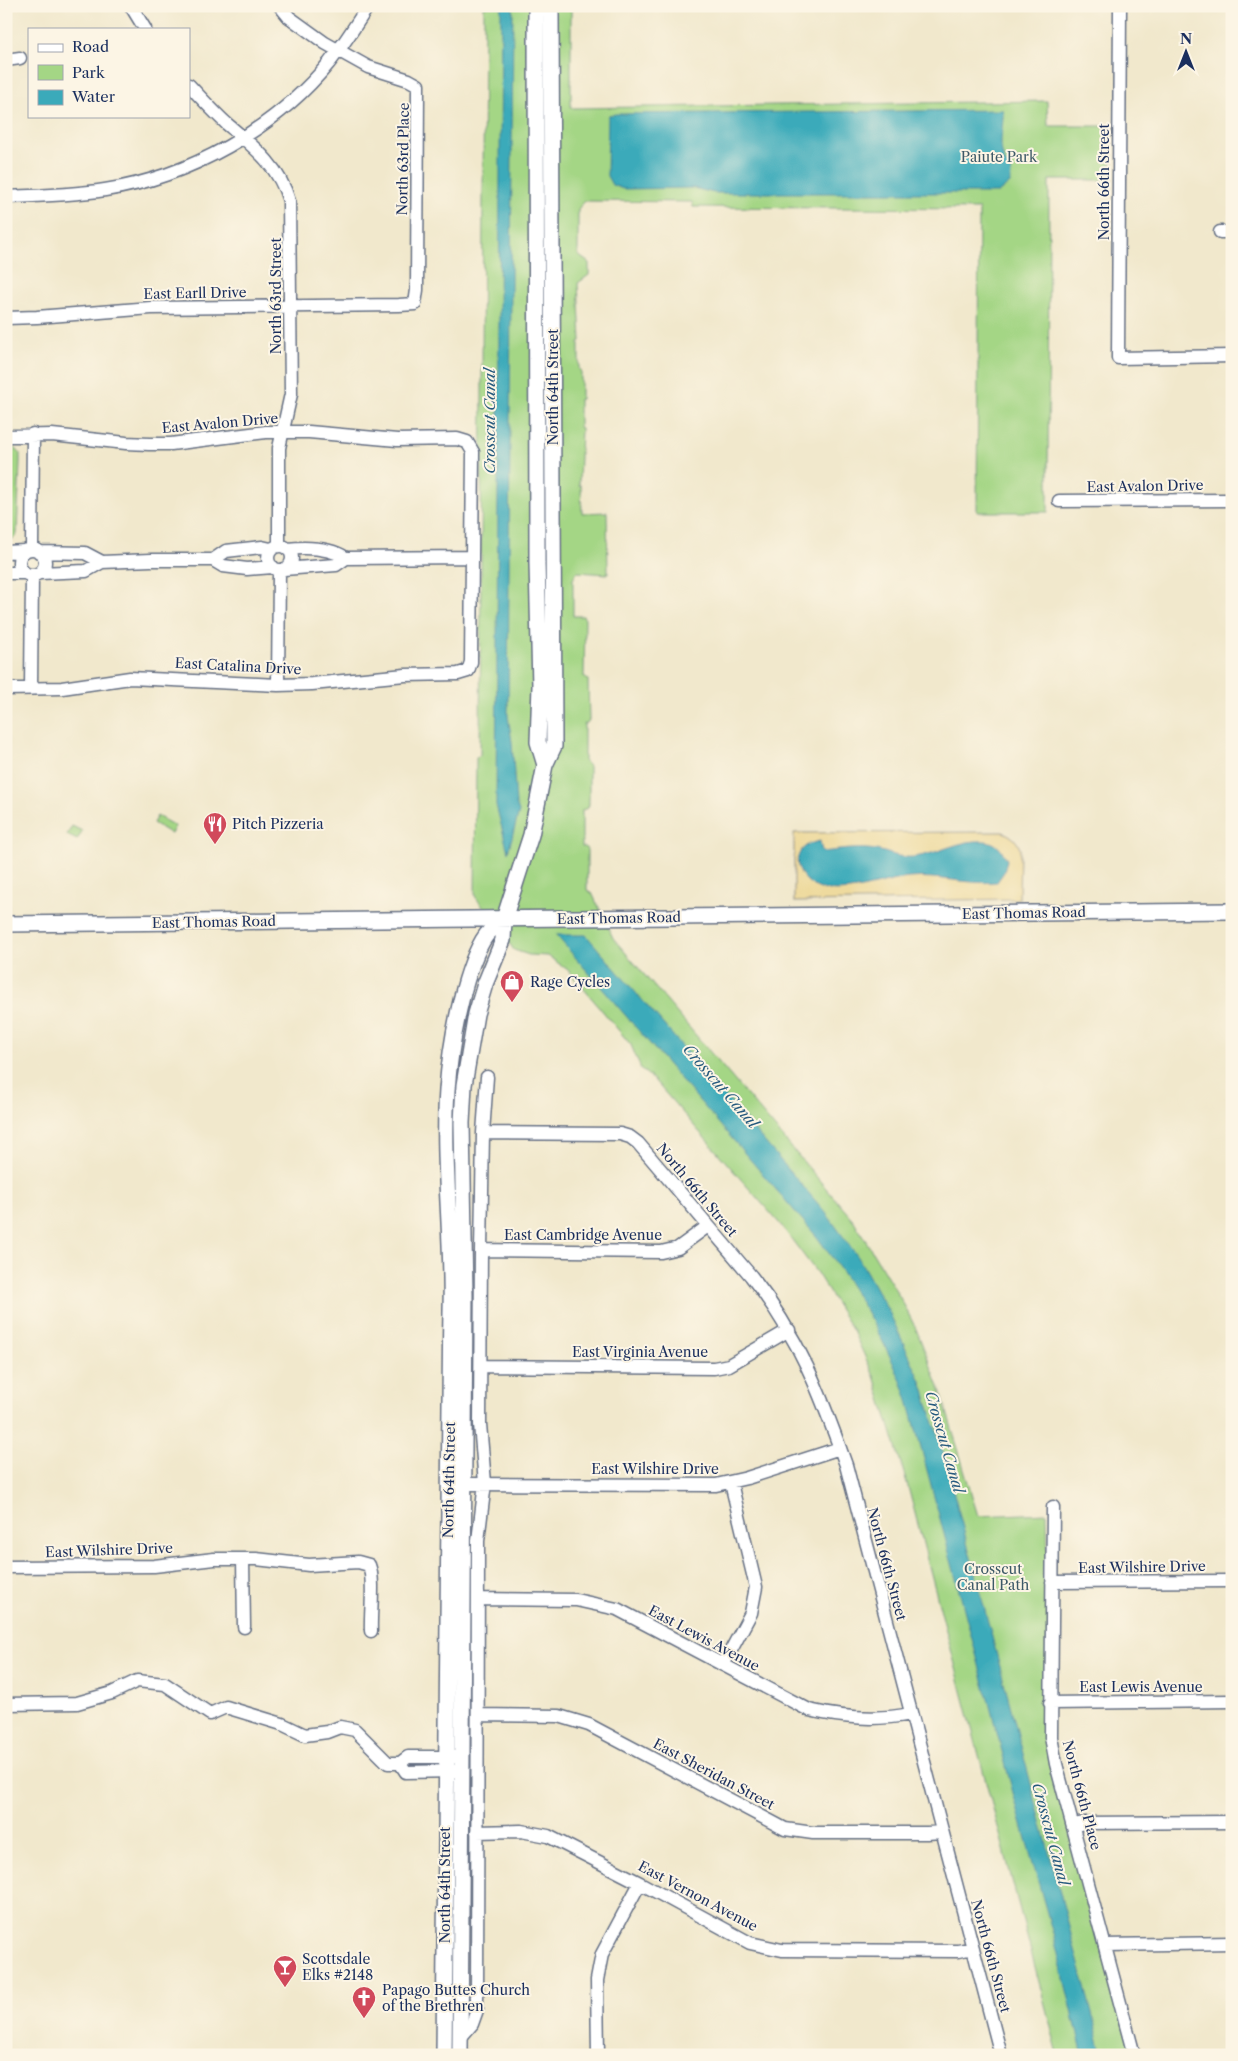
<svg xmlns="http://www.w3.org/2000/svg" width="1238" height="2061" viewBox="0 0 1238 2061" font-family="'Libre Caslon Text',serif">
  <style>
    .green { fill: #a4d685; stroke: #608272 }
    .sand { fill: #eeda9e; stroke: #84847e }
    .water { fill: #3baaba; stroke: #2b6c8c }
    .lines { fill: none; stroke-linecap: round; stroke-linejoin: round }
    .minor-casing { stroke: #667084; stroke-width: 15 }
    .major-casing { stroke: #667084; stroke-width: 18 }
    .minor { stroke: #fff; stroke-width: 12 }
    .major { stroke: #fff; stroke-width: 15 }
    .labels { text-anchor: middle; dominant-baseline: central; stroke-width: 4; stroke-linejoin: round; paint-order: stroke }
    .park-label { font-size: 14px; fill: #3d5968; stroke: #fcf5e5 }
    .street-label { font-size: 14px; fill: #1b2f5e; stroke: #fcf5e5 }
    .poi-label { font-size: 14px; fill: #1b2f5e; stroke: #fcf5e5; text-anchor: start }
    .water-label { font-size: 15px; font-style: italic; fill: #265a7e; stroke: #fcf5e5 }
  </style>
  <rect width="100%" height="100%" fill="#fcf5e5"/>
  <filter id="ink" filterUnits="userSpaceOnUse"><feTurbulence type="fractalNoise" baseFrequency=".02" numOctaves="2"/><feDisplacementMap in="SourceGraphic" scale="10" xChannelSelector="R" yChannelSelector="G"/><feConvolveMatrix kernelMatrix="1 2 1 2 8 2 1 2 1" color-interpolation-filters="sRGB"/></filter>
  <filter id="wash" filterUnits="userSpaceOnUse"><feTurbulence type="fractalNoise" baseFrequency=".0096" numOctaves="4" result="noise"/><feDisplacementMap in="SourceGraphic" scale="20" xChannelSelector="R" yChannelSelector="G"/><feGaussianBlur stdDeviation="1.12" result="paint"/><feColorMatrix in="noise" values="0 0 0 0 0 0 0 0 0 0 0 0 0 0 0 0 0 1.4 0 .05"/><feComposite in="paint" operator="in"/></filter>
  <g filter="url(#wash)">
    <rect width="100%" height="100%" fill="#f1e8cc"/>
    <!-- green -->
    <path class="green" d="M484 6H571V108L1047 101 1048 126H1111V180H1049L1048 512H977L979 209 693 207 692 202 585 201 578 209V255L589 263V275L578 283 581 341 579 342V370H581V399H579V427L581 428 579 485 581 486 582 513 607 512 608 574 577 572 573 579V616H583L585 619 584 677 588 680 589 720 587 723 584 724V761L589 766V804L588 808 582 810V847H585L587 850V890L592 893 613 938 854 1221 902 1301 916 1329 941 1392 978 1516 1047 1513 1051 1737 1134 2055H1001V2053L1058 2054 907 1483 874 1376 853 1331 817 1273 780 1224 654 1080 641 1069 631 1045 568 970 548 956 529 955 514 950 475 896 476 758 480 755Z
      M12 446 20 453V462L17 534 14 538 6 541V447Z
      M157 816 175 826 171 834 153 823Z
      M72 826 82 831 77 840 67 835Z"/>
    <!-- sand -->
    <path class="sand" d="M1003 832C1012 836 1017 840 1020 849L1019 899 794 902V833Z"/>
    <!-- water -->
    <path class="water" d="M501 6H513L508 716 512 742 516 804 519 812 508 852 496 805Z
      M1003 110C1004 125 998 142 1003 157 1004 162 1009 167 1011 171L1010 183 998 193H714L693 188 623 189 612 185 607 176 608 116 616 114Z
      M820 841 822 852C840 850 859 847 876 850 891 853 897 858 914 857 939 854 959 839 985 841 997 842 1002 850 1007 860L1004 872 997 882C967 885 938 875 909 878 882 881 848 896 821 889 803 884 787 860 806 846 810 843 816 842 820 841Z
      M556 935H586L826 1213 858 1257 890 1314 921 1381 944 1456 1103 2055H1083L1053 1934 1016 1804 919 1440C913 1420 909 1400 901 1381 879 1329 851 1282 817 1237Z"/>
  </g>
  <g filter="url(#ink)">
    <g class="lines">
      <!-- minor casing -->
      <g class="minor-casing">
        <path id="minor" d="M131 6 145 29
          M1120 6 1118 358 1232 356
          M6 60 20 58
          M189 85C201 98 214 112 227 124 254 147 279 166 289 201L291 394 279 448V546
          M6 197C39 196 73 195 105 190 189 177 275 129 329 63 343 45 356 25 368 6
          M1220 232H1232
          M6 318 37 317 151 308 399 305 415 304 417 290 418 85 409 80 368 67 325 43 289 17 280 6
          M6 436 52 435 126 443 149 444H171L266 432H309L397 440 457 439 467 442 473 452 471 662 468 671 458 674 405 675 312 684 278 685 130 678 62 688 6 689
          M1059 501 1232 500
          M268 558a12 12 0 1 1 24 0a12 12 0 1 1-24 0Z
          M19 562a13 13 0 1 1 26 0a13 13 0 1 1-26 0Z
          M32 549 33 434
          M287 549C307 547 329 547 346 558L472 557
          M6 552 24 551
          M39 552 85 553 102 562
          M213 560 226 551 262 547 271 549
          M284 569 336 565 346 558
          M6 573H24
          M40 573 86 571 102 562 151 560H213L223 566 247 569 273 567
          M278 685 279 570
          M31 689 32 575
          M483 1133 620 1134 630 1137 638 1143 751 1276C799 1337 820 1392 846 1465L1001 2055
          M481 1250 661 1252 678 1248 708 1226
          M481 1366 714 1368 729 1365 789 1330
          M464 1484 716 1485 747 1478 840 1448
          M1053 1507 1051 1737 1056 1764 1134 2055
          M243 1559 244 1627
          M6 1567 154 1566 214 1559H256L309 1565 358 1562 369 1565C375 1581 370 1612 371 1631
          M1052 1582 1232 1581
          M479 1599 576 1600 617 1609 809 1710C843 1718 875 1721 911 1714
          M723 1665 751 1613 756 1587 731 1483
          M1050 1703 1232 1701
          M6 1704 77 1703 112 1693 137 1681 165 1684 210 1714 226 1707 282 1724 305 1735 327 1732 340 1727 355 1730 388 1763H400L408 1757H462
          M478 1715 559 1716 589 1725 785 1829 813 1833H927L942 1832
          M400 1763 406 1772 455 1771
          M1074 1825 1085 1823 1232 1822
          M477 1832 521 1831 548 1836 640 1883 750 1943 782 1950 958 1951 973 1948
          M1105 1945 1232 1943
          M460 2038 472 2024 477 2010 478 1541 485 1483 480 1424 481 1250 483 1133 487 1077
          M598 2055 597 1980 602 1954 640 1883"/>
      </g>
      <!-- major casing -->
      <g class="major-casing">
        <path id="major" d="M536 6 537 563 540 686 538 742 545 765
          M6 924 1232 911
          M444 2055C445 1806 447 1558 451 1310 453 1237 442 1163 447 1090 450 1048 462 976 483 940 488 931 496 925 504 919
          M460 2055 465 1295 462 1123 464 1085 476 1014 485 984 503 940 504 919 531 835 545 765 554 746 551 6"/>
      </g>
      <!-- minor -->
      <use href="#minor" class="minor"/>
      <!-- major -->
      <use href="#major" class="major"/>
    </g>
  </g>
  <!-- icons -->
  <defs>
    <g id="restaurant-pin" transform="scale(1.25)"><path d="M0 17L-7.5 6A9.5 9.5 0 1 1 7.5 6Z" fill="#d1495b" stroke="#fcf5e5"/><path d="M-5-6h1v4h1v-4h1v4h1v-4h1v5L-1.5 .5V6h-2V.5L-5-1ZM5-6V6H3V1.5H1.5Q1.5-4 5-6Z" fill="#fff"/></g>
    <g id="shop-pin" transform="scale(1.25)"><path d="M0 17L-7.5 6A9.5 9.5 0 1 1 7.5 6Z" fill="#d1495b" stroke="#fcf5e5"/><path d="M-5-2.5h2.3a2.7 3.5 0 0 1 5.4 0H5L5.5 6h-11ZM-1.5-2.5h3a1.5 2.3 0 0 0-3 0Z" fill="#fff"/></g>
    <g id="bar-pin" transform="scale(1.25)"><path d="M0 17L-7.5 6A9.5 9.5 0 1 1 7.5 6Z" fill="#d1495b" stroke="#fcf5e5"/><path d="M-6-5H6L.8 .8V4.5H3.5V6h-7V4.5H-.8V.8Z" fill="#fff"/></g>
    <g id="church-pin" transform="scale(1.25)"><path d="M0 17L-7.5 6A9.5 9.5 0 1 1 7.5 6Z" fill="#d1495b" stroke="#fcf5e5"/><path d="M-1.2-6h2.4v3.5h3.3v2.4h-3.3V6h-2.4V-.1h-3.3v-2.4h3.3Z" fill="#fff"/></g>
  </defs>
  <g fill-rule="evenodd">
    <use href="#restaurant-pin" x="215" y="824"/>
    <use href="#shop-pin" x="512" y="982"/>
    <use href="#bar-pin" x="285" y="1967"/>
    <use href="#church-pin" x="364" y="1998"/>
  </g>
  <g class="labels">
    <!-- park labels -->
    <g class="park-label">
      <text x="999" y="157">Paiute Park</text>
      <text x="993" y="1569">Crosscut<tspan x="993" dy="16">Canal Path</tspan></text>
    </g>
    <!-- street labels -->
    <g class="street-label">
      <text transform="translate(403 159) rotate(-89)">North 63rd Place</text>
      <text transform="translate(1104 182) rotate(-90)">North 66th Street</text>
      <text transform="translate(195 293) rotate(-1)">East Earll Drive</text>
      <text transform="translate(276 296) rotate(-90)">North 63rd Street</text>
      <text transform="translate(553 387) rotate(-90)">North 64th Street</text>
      <text transform="translate(220 423) rotate(-5)">East Avalon Drive</text>
      <text transform="translate(1145 486) rotate(-1)">East Avalon Drive</text>
      <text transform="translate(238 666) rotate(3)">East Catalina Drive</text>
      <text transform="translate(1024 913) rotate(-1)">East Thomas Road</text>
      <text transform="translate(619 918) rotate(-1)">East Thomas Road</text>
      <text transform="translate(214 922) rotate(-1)">East Thomas Road</text>
      <text transform="translate(697 1190) rotate(50)">North 66th Street</text>
      <text x="583" y="1235">East Cambridge Avenue</text>
      <text x="640" y="1352">East Virginia Avenue</text>
      <text x="655" y="1469">East Wilshire Drive</text>
      <text transform="translate(449 1480) rotate(-89)">North 64th Street</text>
      <text transform="translate(109 1550) rotate(-2)">East Wilshire Drive</text>
      <text transform="translate(887 1564) rotate(75)">North 66th Street</text>
      <text transform="translate(1142 1567) rotate(-1)">East Wilshire Drive</text>
      <text transform="translate(704 1638) rotate(28)">East Lewis Avenue</text>
      <text x="1141" y="1687">East Lewis Avenue</text>
      <text transform="translate(714 1774) rotate(28)">East Sheridan Street</text>
      <text transform="translate(1082 1795) rotate(75)">North 66th Place</text>
      <text transform="translate(445 1885) rotate(-90)">North 64th Street</text>
      <text transform="translate(698 1896) rotate(28)">East Vernon Avenue</text>
      <text transform="translate(991 1956) rotate(75)">North 66th Street</text>
    </g>
    <!-- poi labels -->
    <g class="poi-label">
      <text x="232" y="824">Pitch Pizzeria</text>
      <text x="530" y="982">Rage Cycles</text>
      <text x="302" y="1959">Scottsdale<tspan x="302" dy="16">Elks #2148</tspan></text>
      <text x="382" y="1990">Papago Buttes Church<tspan x="382" dy="16">of the Brethren</tspan></text>
    </g>
    <!-- water labels -->
    <g class="water-label">
      <text transform="translate(489 421) rotate(-90)">Crosscut Canal</text>
      <text transform="translate(721 1086) rotate(49)">Crosscut Canal</text>
      <text transform="translate(945 1442) rotate(74)">Crosscut Canal</text>
      <text transform="translate(1051 1834) rotate(75)">Crosscut Canal</text>
    </g>
  </g>
  <!-- margin -->
  <rect width="1238" height="2061" fill="none" stroke="#fcf5e5" stroke-width="25"/>
  <!-- legend -->
  <rect x="28" y="28" width="162" height="90" fill="#fcf5e5" stroke="#a2a6af"/>
  <rect x="38" y="44" width="25" height="8" fill="#ffffff" stroke="#a2a6af"/>
  <text x="72" y="52" font-size="15" fill="#1b2f5e">Road</text>
  <rect x="38" y="65" width="25" height="15" fill="#a4d685" stroke="#a2a6af"/>
  <text x="72" y="78" font-size="15" fill="#1b2f5e">Park</text>
  <rect x="38" y="90" width="25" height="15" fill="#3baaba" stroke="#a2a6af"/>
  <text x="72" y="102" font-size="15" fill="#1b2f5e">Water</text>
  <!-- north arrow -->
  <g transform="translate(1186 52)" stroke="#fcf5e5" stroke-width="4" paint-order="stroke">
  <path d="M0-4L9 19L0 12L-9 19Z" fill="#1b2f5e"/>
  <text y="-8" font-size="14" font-weight="bold" text-anchor="middle" fill="#1b2f5e">N</text>
  </g>
</svg>
